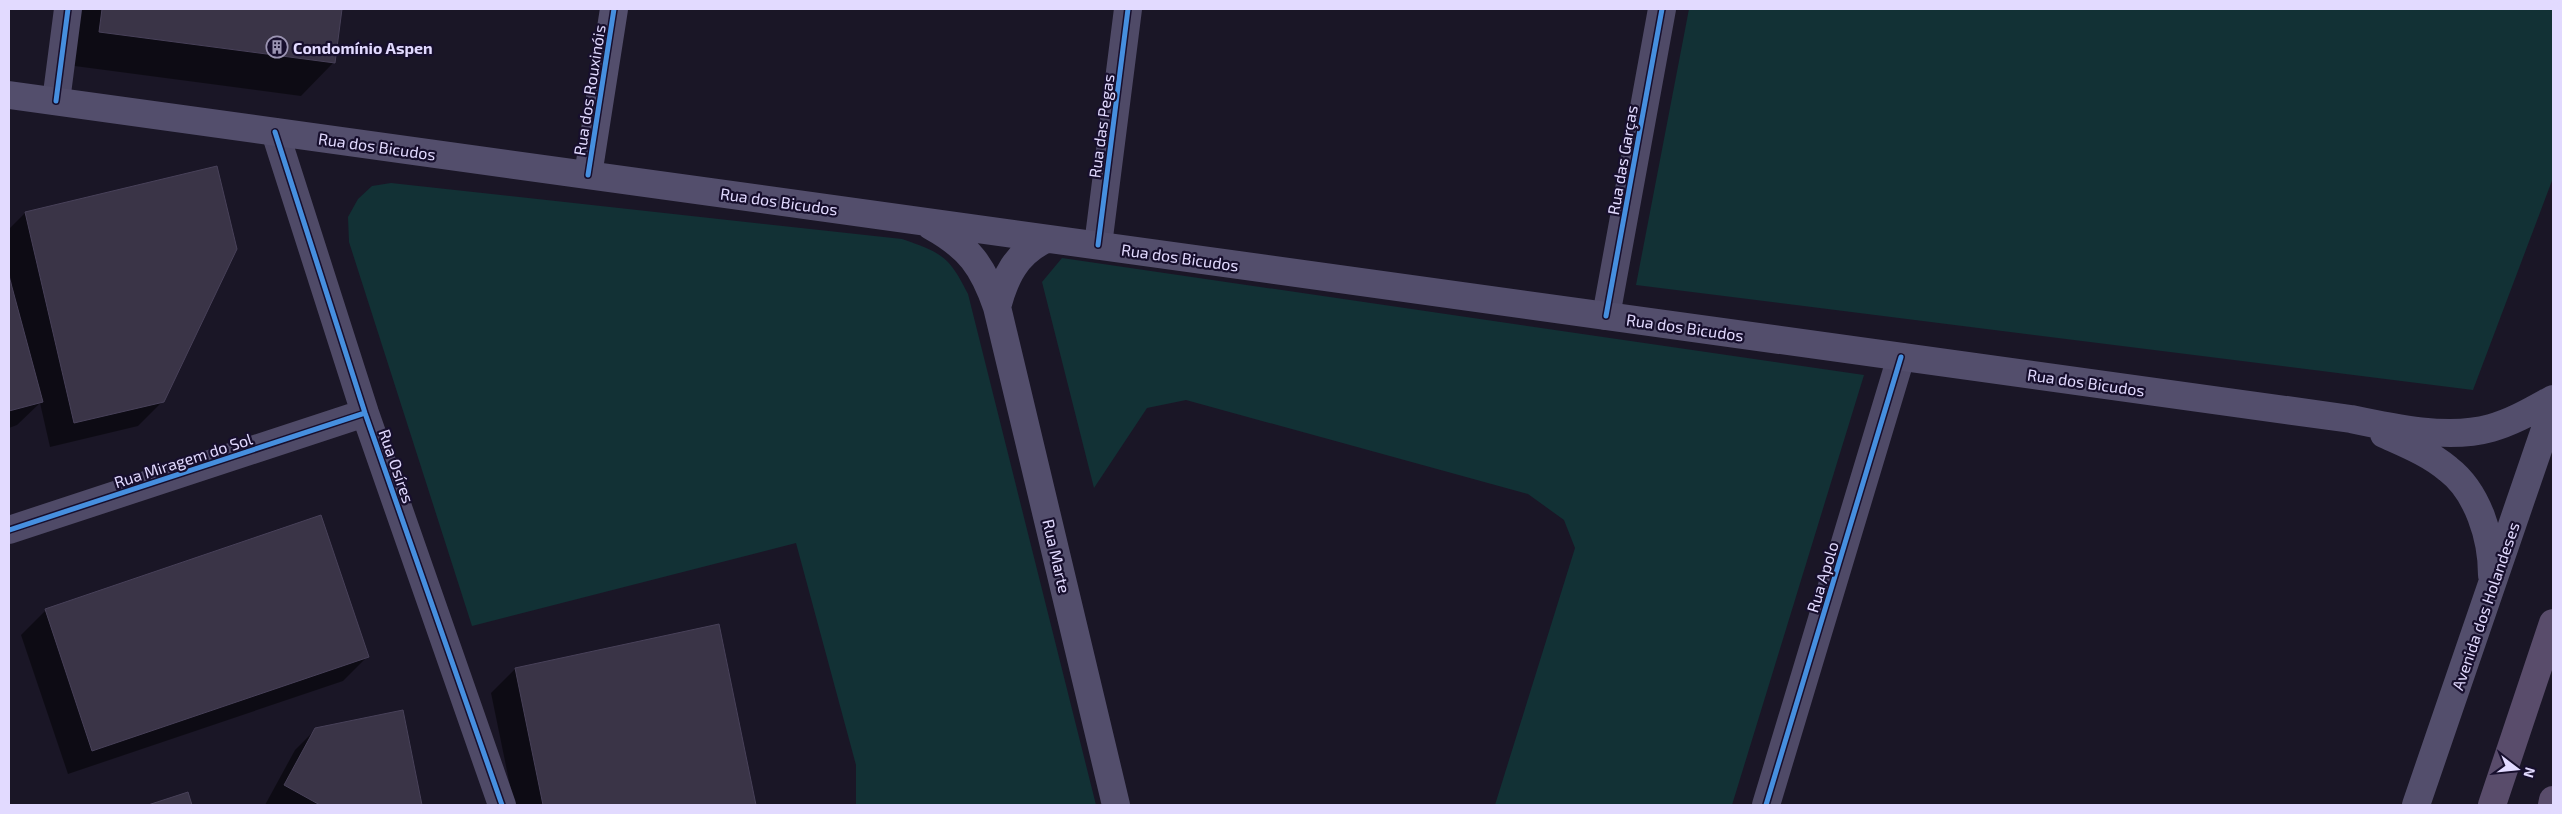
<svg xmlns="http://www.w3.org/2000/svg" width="2562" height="814" viewBox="0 0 2562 814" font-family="'Exo 2',sans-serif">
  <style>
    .green { fill: #123135 }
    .shadow { fill: #0007 }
    .building { fill: #3a3447; stroke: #484159 }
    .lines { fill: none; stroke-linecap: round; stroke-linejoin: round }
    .street { stroke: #4f4a67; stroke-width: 28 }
    .secondary { stroke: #534e6c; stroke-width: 28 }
    .primary { stroke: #594c6b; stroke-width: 28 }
    .cycleway-casing { stroke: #170f2d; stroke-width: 8 }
    .cycleway { stroke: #468fdf; stroke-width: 5 }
    .labels { text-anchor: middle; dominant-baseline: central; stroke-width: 4.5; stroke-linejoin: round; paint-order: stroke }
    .poi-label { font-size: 16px; font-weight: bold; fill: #e2daff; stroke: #170f2d; text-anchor: start }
    .street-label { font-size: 16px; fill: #e2daff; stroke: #170f2d }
  </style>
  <rect width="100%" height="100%" fill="#1a1626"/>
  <!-- green -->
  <path class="green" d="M1689 9H2553V178L2473 390 1636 285Z
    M391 183 902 239C942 253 949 256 968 294L1096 805H856V765L796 543 472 626 349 242 348 217 358 199 372 186Z
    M1062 258 1864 375 1732 805H1495L1575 548 1564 520 1528 494 1186 400 1147 408 1094 488 1042 282Z"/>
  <!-- shadow -->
  <path class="shadow" d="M74 9H341L334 62 301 96 67 65Z
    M25 213 163 401 138 426 50 447 40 403 17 425 9 428V281L10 286 12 285 9 270V229Z
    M46 610 367 657 343 681 68 774 21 635Z
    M718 626 755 805H514L491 693 515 669Z
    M402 711 421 805H265L295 750 316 729Z"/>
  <!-- building -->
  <path class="building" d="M102 9H342L335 63 99 32Z
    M217 166 237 249 164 402 74 423 25 212Z
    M9 276 43 402 9 411Z
    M321 515 369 657 92 751 45 609Z
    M719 624 756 805H543L515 668Z
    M403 710 422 805H320L284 785 315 728Z
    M188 792 192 805H148Z"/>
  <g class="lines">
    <!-- street -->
    <path class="street" d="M56 101 68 9
      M275 132 365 413 502 805
      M1098 245 1128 9
      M1606 316 1662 9
      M9 530 365 413
      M1766 805 1901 357"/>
    <!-- secondary -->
    <path class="secondary" d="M9 95 2351 419C2393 428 2449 440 2491 428 2513 422 2533 410 2553 399
      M588 175 614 9
      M931 226C969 247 983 266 997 307L1116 805
      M997 307C1005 277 1016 253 1046 239
      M2384 434C2406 444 2429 453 2448 469 2478 492 2492 538 2492 575
      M2416 805 2553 406"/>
    <!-- primary -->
    <path class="primary" d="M2492 805 2553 623
      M2552 805 2553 800"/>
    <!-- cycleway casing -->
    <g class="cycleway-casing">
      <path id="cycleway" d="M56 101 68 9
        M275 132 365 413 502 805
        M588 175 614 9
        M1098 245 1128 9
        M1606 316 1662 9
        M9 530 365 413
        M1766 805 1901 357"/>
    </g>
    <!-- cycleway -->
    <use href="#cycleway" class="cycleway"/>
  </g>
  <!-- icons -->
  <defs>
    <g id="building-ring" transform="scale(1.125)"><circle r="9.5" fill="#170f2d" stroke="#9c95b3" stroke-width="1.5"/><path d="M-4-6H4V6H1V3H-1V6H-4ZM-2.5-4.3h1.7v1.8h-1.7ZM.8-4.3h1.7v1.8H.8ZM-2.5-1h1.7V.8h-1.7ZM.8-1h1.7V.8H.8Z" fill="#9c95b3"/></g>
  </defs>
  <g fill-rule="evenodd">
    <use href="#building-ring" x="277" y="47"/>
  </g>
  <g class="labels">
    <!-- poi labels -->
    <g class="poi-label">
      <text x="293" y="47">Condomínio Aspen</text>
    </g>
    <!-- street labels -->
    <g class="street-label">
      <text transform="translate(589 90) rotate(-81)">Rua dos Rouxinóis</text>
      <text transform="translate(1101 126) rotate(-82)">Rua das Pegas</text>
      <text transform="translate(377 146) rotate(8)">Rua dos Bicudos</text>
      <text transform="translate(1622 160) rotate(-80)">Rua das Garças</text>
      <text transform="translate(779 201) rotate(8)">Rua dos Bicudos</text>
      <text transform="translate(1180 257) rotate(8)">Rua dos Bicudos</text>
      <text transform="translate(1685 327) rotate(8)">Rua dos Bicudos</text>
      <text transform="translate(2086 382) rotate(8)">Rua dos Bicudos</text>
      <text transform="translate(183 460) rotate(-18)">Rua Miragem do Sol</text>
      <text transform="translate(397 466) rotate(71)">Rua Osíres</text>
      <text transform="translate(1057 556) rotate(77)">Rua Marte</text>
      <text transform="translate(1822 577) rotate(-73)">Rua Apolo</text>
      <text transform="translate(2485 606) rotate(-71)">Avenida dos Holandeses</text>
    </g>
  </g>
  <!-- border -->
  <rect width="2562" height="814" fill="none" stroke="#e2daff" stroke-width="20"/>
  <!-- north arrow -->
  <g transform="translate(2517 769) rotate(106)" stroke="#170f2d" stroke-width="4" paint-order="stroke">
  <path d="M0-4L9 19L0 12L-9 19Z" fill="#e2daff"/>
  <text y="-8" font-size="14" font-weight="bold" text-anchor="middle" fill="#e2daff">N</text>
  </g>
</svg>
